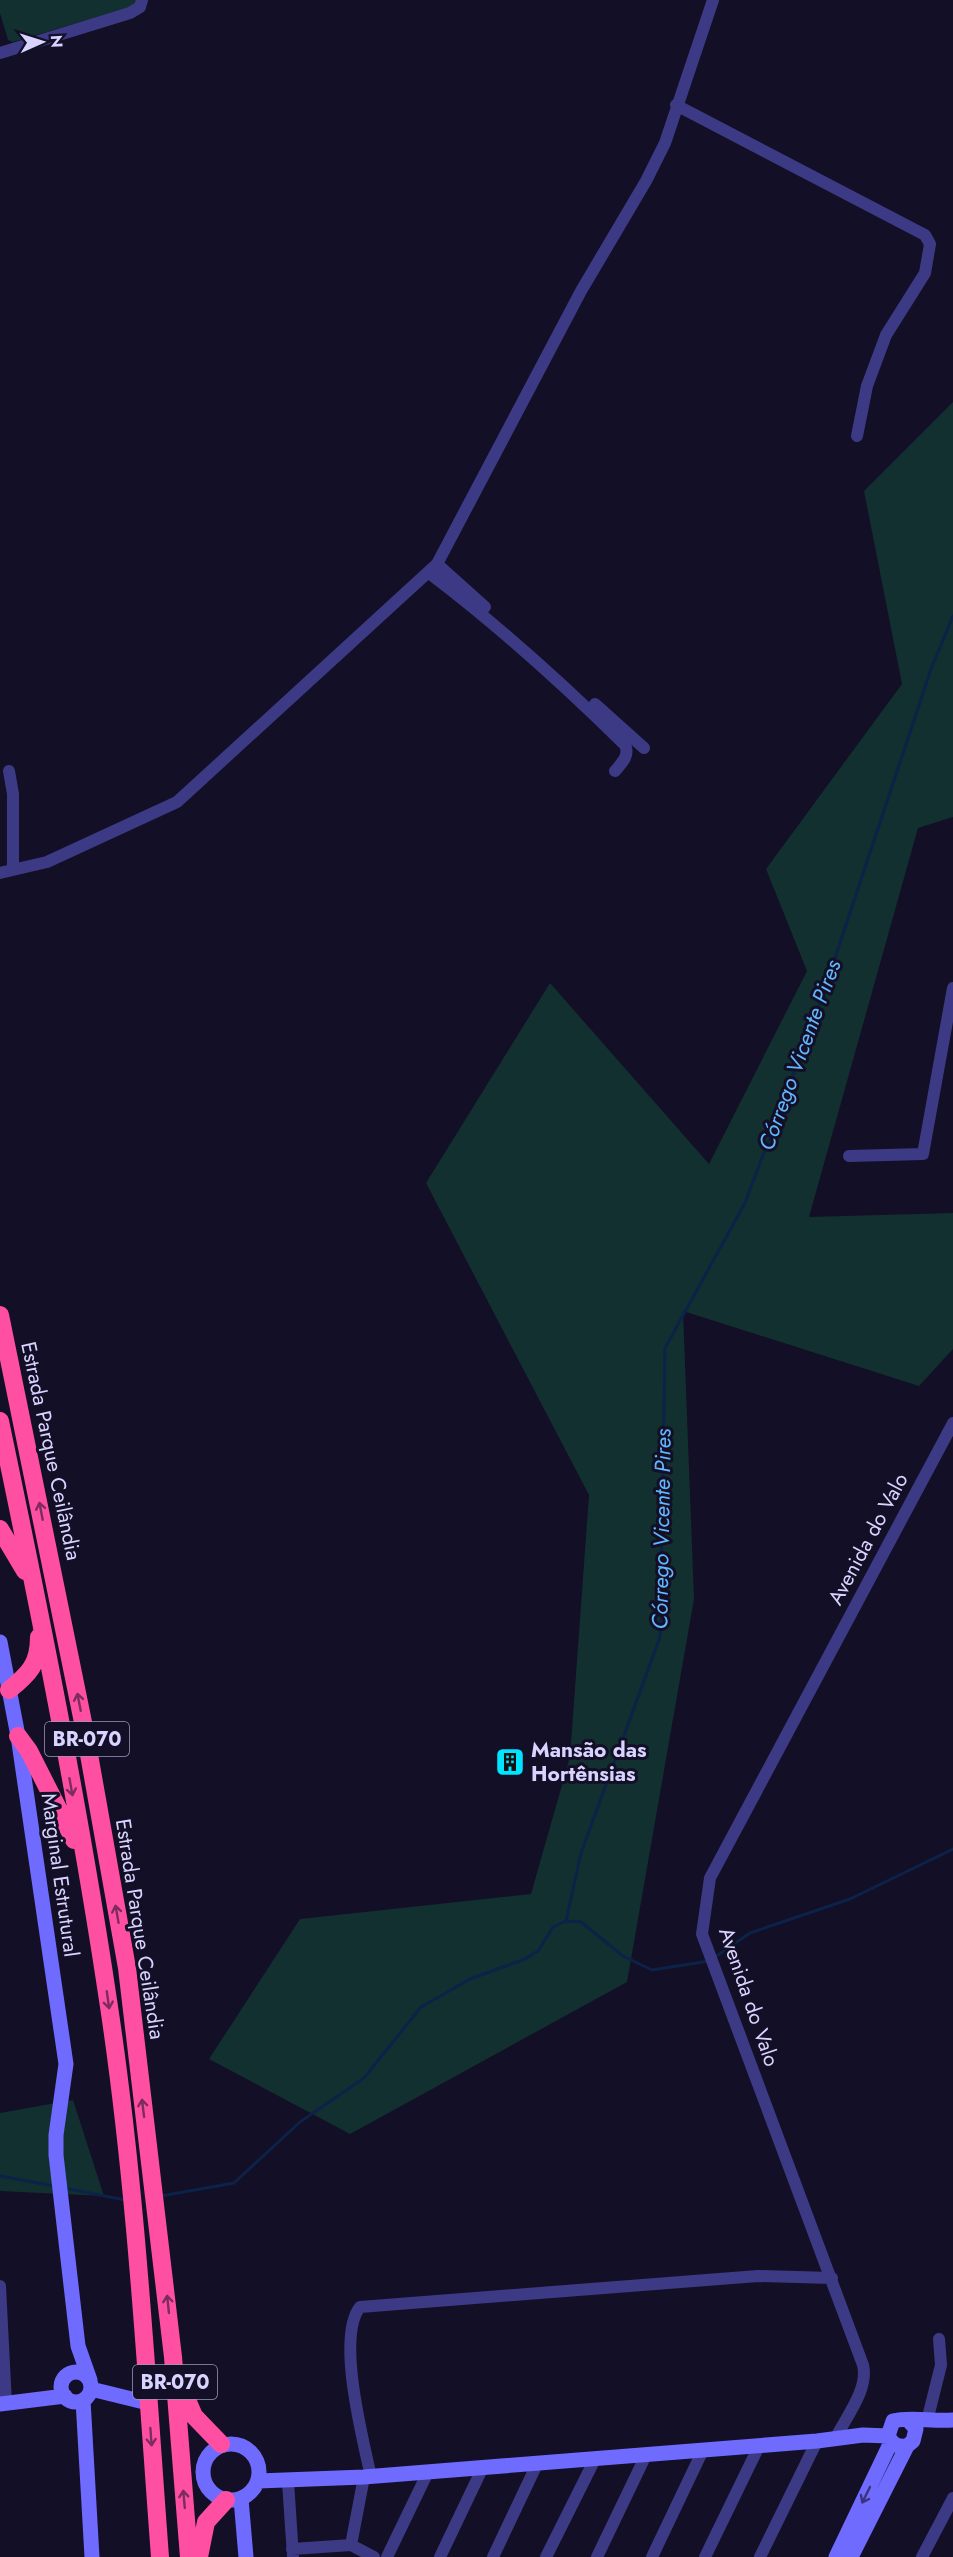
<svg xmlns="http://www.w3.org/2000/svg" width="953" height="2557" viewBox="0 0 953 2557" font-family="Jost,sans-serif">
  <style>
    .green { fill: #12302f }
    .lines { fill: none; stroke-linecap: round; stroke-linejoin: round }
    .stream { stroke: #0c2248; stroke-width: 3 }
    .street { stroke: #3d3a85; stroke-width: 12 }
    .secondary { stroke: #6f6bff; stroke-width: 15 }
    .highway { stroke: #ff4fa3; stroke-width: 18 }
    .oneway { stroke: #7d2c5e }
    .oneway2 { stroke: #38347d }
    .labels { text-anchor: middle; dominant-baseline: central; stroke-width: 6; stroke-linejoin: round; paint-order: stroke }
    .shield { fill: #130f26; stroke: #9e99be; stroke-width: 1.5 }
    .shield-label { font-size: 20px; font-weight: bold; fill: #d9d4ff }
    .street-label { font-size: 21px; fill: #d9d4ff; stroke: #130f26 }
    .poi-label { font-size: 21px; font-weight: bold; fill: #d9d4ff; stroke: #130f26; text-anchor: start }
    .water-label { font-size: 22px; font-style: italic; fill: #62b6ff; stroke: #130f26 }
  </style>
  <rect width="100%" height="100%" fill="#130f26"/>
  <!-- green -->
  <path class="green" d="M0 0H138L134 6 13 42 8 40 0 13Z
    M953 402V817L918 828 809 1217 953 1213V1349L919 1386 683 1311 694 1599 627 1982 350 2134 209 2059 300 1919 531 1894 570 1757 589 1495 426 1183 550 983 709 1164 807 971 766 869 902 684 864 491Z
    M73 2100 104 2196 0 2191V2113Z"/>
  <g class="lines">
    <!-- stream -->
    <path class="stream" d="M566 1921 581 1853 660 1637 665 1348 745 1203 819 1006 931 669 953 616
      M715 1957 750 1933 850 1899 953 1849
      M0 2176 54 2186
      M64 2188 125 2200
      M161 2196 234 2183 300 2122 364 2078 421 2007 470 1979 525 1959 538 1951 553 1927 566 1921 581 1922 623 1956 652 1970 709 1961"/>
    <!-- street -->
    <path class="street" d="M0 53 130 13 140 7 142 0
      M676 105 925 235 930 244 925 273 886 335 867 386 857 436
      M437 564 485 607
      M429 573C499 626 562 683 625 745 630 755 622 763 615 771
      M595 704 644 748
      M9 771 13 794V870
      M0 873 47 862 177 802 437 564 581 291 646 181 665 143 713 0
      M849 1156 923 1154 953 988
      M0 2286 6 2404
      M927 2421 941 2365 939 2339
      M835 2439C846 2417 869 2389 863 2365L702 1934 710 1878 953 1423
      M371 2477C363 2439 336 2337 360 2307L758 2276 832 2278
      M288 2482 293 2556
      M351 2545 364 2477
      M292 2549 351 2545 374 2557
      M387 2557 428 2472
      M440 2557 483 2467
      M493 2557 538 2462
      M546 2557 595 2459
      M597 2557 646 2455
      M652 2557 703 2450
      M705 2557 759 2446
      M760 2557 817 2441
      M922 2557 953 2498"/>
    <!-- secondary -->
    <path class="secondary" d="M0 1642 18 1736 66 2064 56 2135V2155L78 2346 90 2380
      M61 2387a15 15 0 1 1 30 0a15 15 0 1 1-30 0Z
      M91 2389 148 2403
      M83 2400 92 2557
      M0 2404 65 2396
      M908 2420 916 2429 913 2441 907 2446C897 2447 893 2445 888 2436L893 2421C911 2416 933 2422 953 2420
      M203 2472a28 28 0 1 1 56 0a28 28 0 1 1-56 0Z
      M258 2481 364 2477 817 2441 863 2435 888 2436
      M241 2499 246 2557
      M836 2557 891 2442
      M851 2557 907 2446"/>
    <!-- highway -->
    <path class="highway" d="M0 1315 85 1732 127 1968 173 2357 189 2557
      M0 1421C40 1613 79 1806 108 2000 136 2184 146 2371 160 2557
      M0 1529 25 1571
      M9 1690C29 1674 39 1664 39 1637
      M18 1736 29 1751 74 1840
      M182 2388 194 2416 221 2444
      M199 2557 206 2522 226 2500"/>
  </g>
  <!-- one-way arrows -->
  <defs><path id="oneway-shaft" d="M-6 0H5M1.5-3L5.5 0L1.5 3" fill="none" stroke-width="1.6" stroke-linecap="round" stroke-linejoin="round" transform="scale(1.5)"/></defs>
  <g class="oneway">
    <use href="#oneway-shaft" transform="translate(41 1511) rotate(-101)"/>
    <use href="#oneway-shaft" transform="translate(79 1702) rotate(-101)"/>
    <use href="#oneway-shaft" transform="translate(71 1787) rotate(80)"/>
    <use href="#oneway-shaft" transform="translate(117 1914) rotate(-100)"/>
    <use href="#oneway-shaft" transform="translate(108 2000) rotate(82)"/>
    <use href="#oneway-shaft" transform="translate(143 2108) rotate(-97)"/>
    <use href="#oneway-shaft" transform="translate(168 2304) rotate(-96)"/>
    <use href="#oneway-shaft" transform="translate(151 2437) rotate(86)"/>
    <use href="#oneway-shaft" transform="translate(184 2499) rotate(-95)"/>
  </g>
  <use class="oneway2" href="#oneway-shaft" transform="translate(866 2495) rotate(116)"/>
  <!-- icons -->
  <defs>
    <g id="building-square" transform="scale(1.5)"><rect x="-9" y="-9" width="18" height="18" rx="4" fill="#00e5ff" stroke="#130f26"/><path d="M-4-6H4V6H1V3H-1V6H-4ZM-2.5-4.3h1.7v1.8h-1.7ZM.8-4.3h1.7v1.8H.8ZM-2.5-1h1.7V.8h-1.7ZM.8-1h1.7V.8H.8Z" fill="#111"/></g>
  </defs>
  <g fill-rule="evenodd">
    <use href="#building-square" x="510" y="1762"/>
  </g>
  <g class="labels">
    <!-- shield labels -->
    <g class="shield">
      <rect x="45" y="1722" width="84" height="34" rx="4.5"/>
      <rect x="133" y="2365" width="84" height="34" rx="4.5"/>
    </g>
    <g class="shield-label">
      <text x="87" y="1739">BR-070</text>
      <text x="175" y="2382">BR-070</text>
    </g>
    <!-- street labels -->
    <g class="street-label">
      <text transform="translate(51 1451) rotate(78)">Estrada Parque Ceilândia</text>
      <text transform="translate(868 1539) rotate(-62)">Avenida do Valo</text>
      <text transform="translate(60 1875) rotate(82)">Marginal Estrutural</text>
      <text transform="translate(140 1929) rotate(81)">Estrada Parque Ceilândia</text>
      <text transform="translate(749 1997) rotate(71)">Avenida do Valo</text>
    </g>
    <!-- poi labels -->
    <g class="poi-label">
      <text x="531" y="1750">Mansão das<tspan x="531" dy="24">Hortênsias</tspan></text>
    </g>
    <!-- water labels -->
    <g class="water-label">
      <text transform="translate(799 1055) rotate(-70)">Córrego Vicente Pires</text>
      <text transform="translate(661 1529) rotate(-89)">Córrego Vicente Pires</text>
    </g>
  </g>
  <!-- north arrow -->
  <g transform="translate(42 42) rotate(87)" stroke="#130f26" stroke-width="4.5" paint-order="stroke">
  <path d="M0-4.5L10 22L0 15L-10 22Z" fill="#d9d4ff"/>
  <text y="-9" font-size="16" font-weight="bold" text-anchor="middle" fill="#d9d4ff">N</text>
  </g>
</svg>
